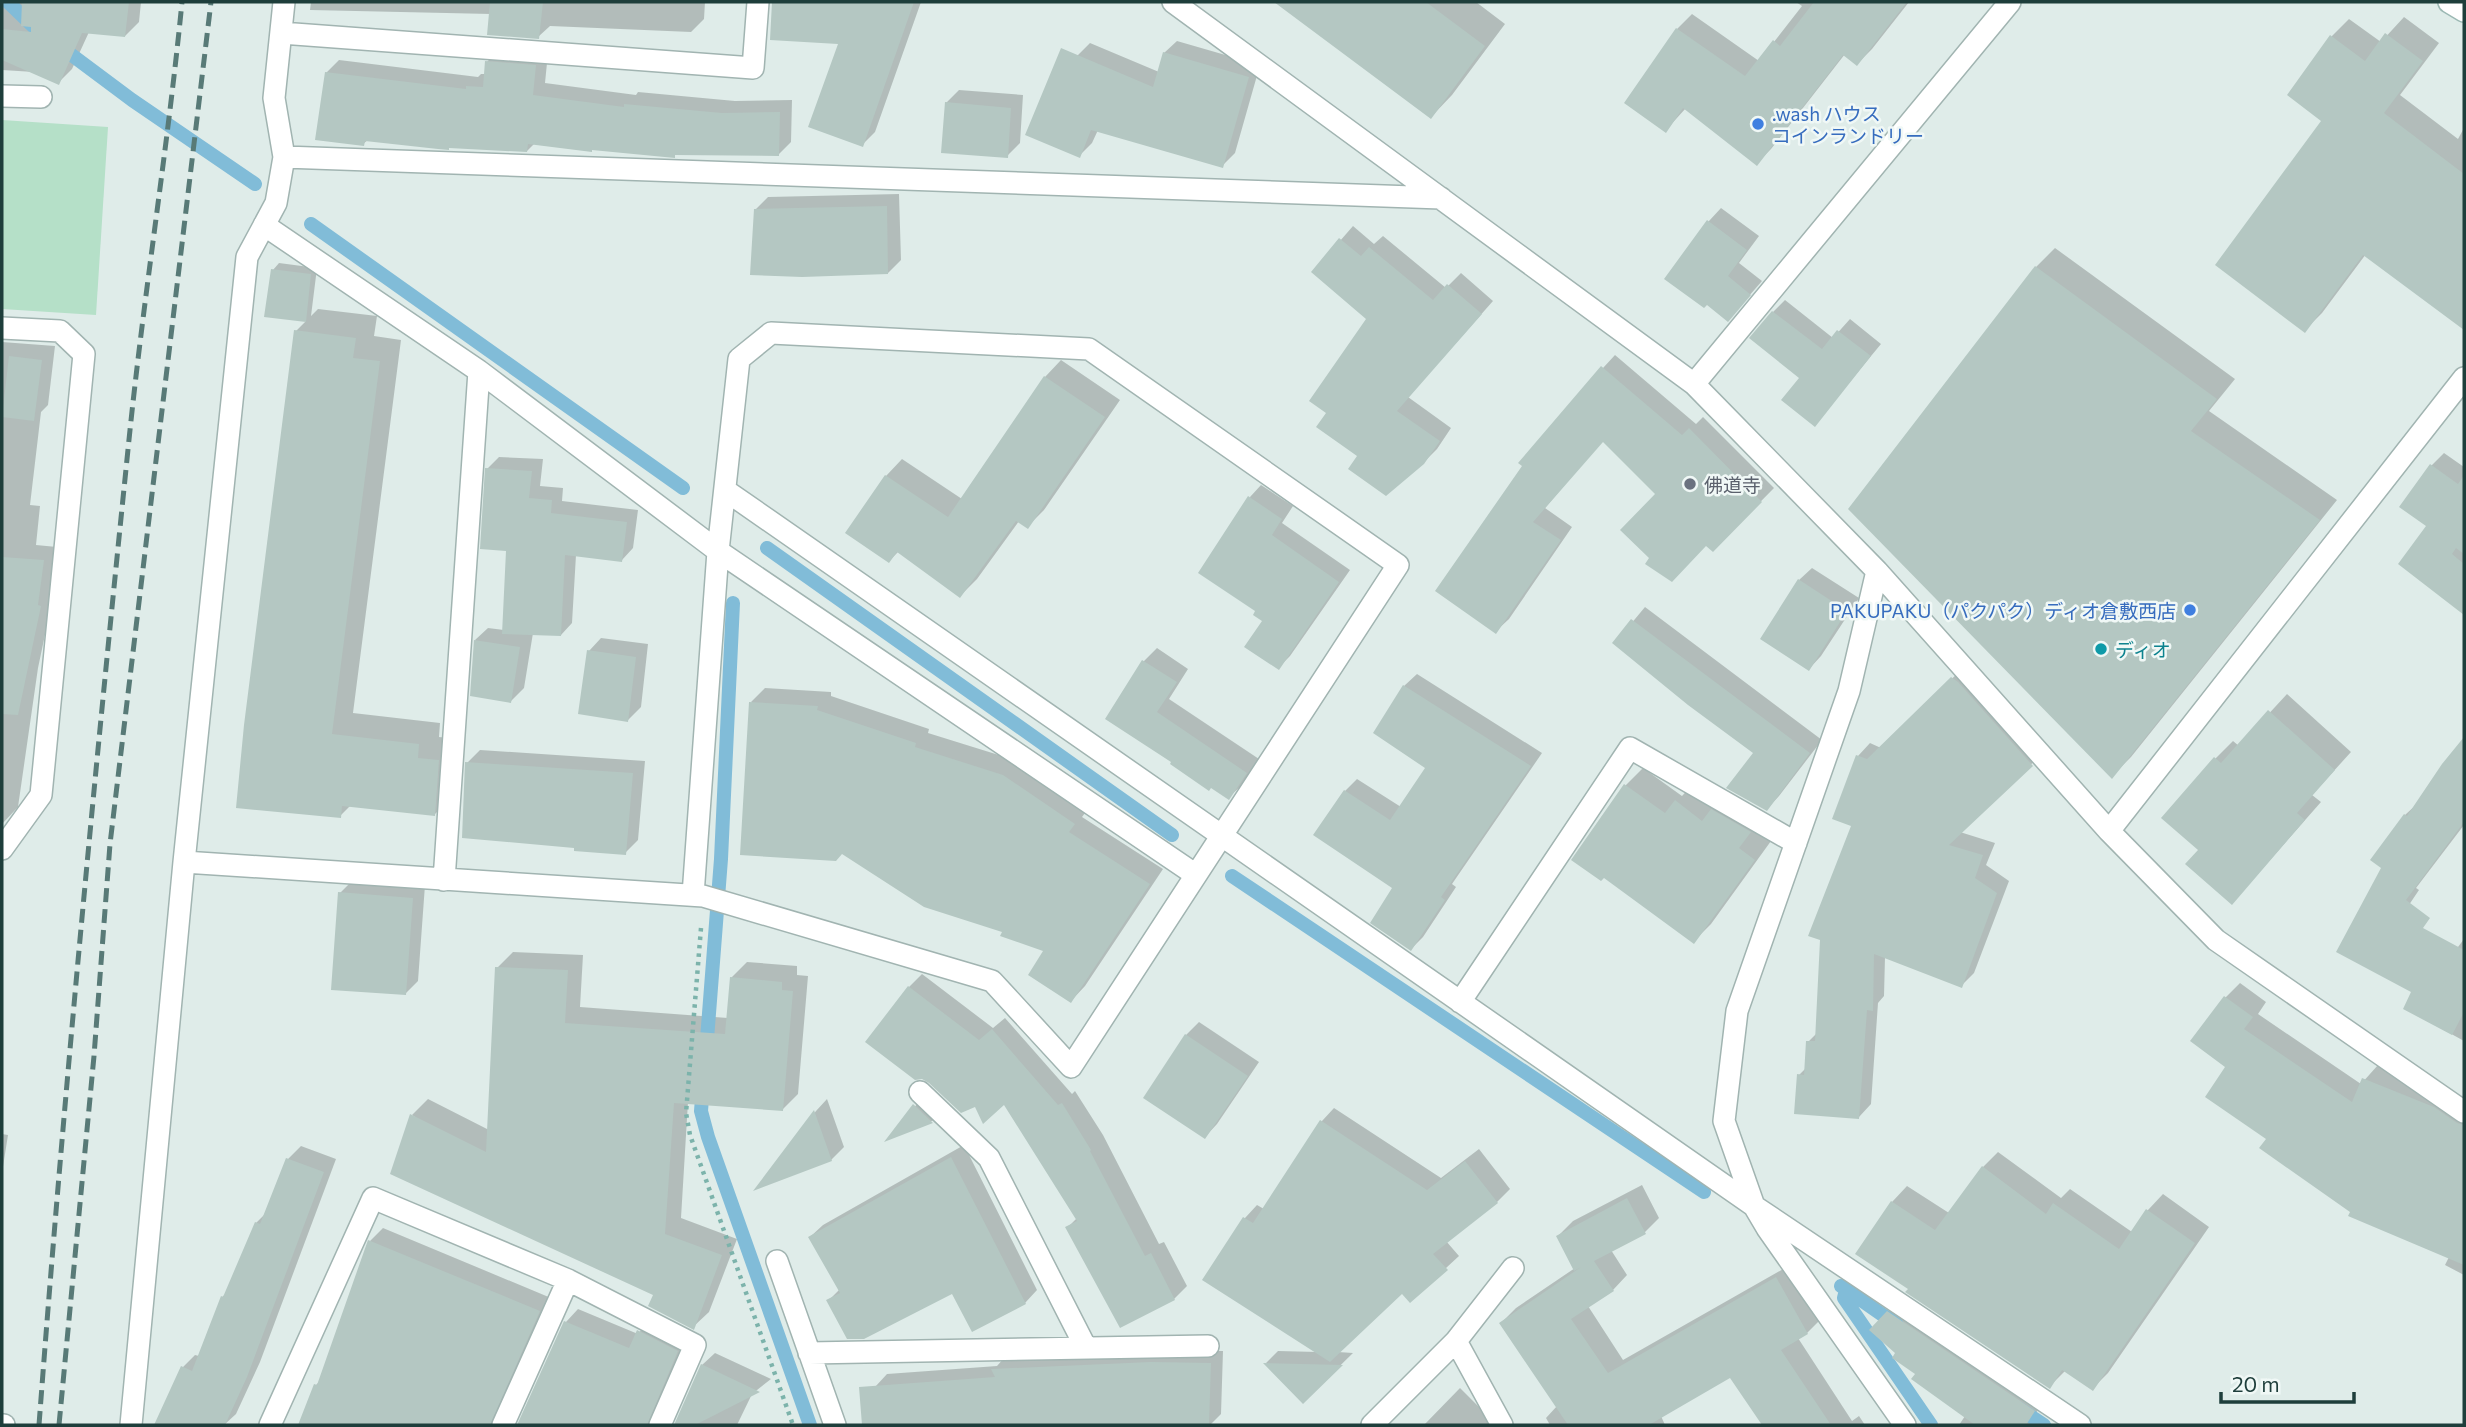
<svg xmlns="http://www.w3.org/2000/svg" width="2466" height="1427" viewBox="0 0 2466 1427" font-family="Commissioner,'Noto Sans JP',sans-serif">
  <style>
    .green { fill: #b5e0c8 }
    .shadow { fill: #0003 }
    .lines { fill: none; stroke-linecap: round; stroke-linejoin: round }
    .stream { stroke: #81bcd8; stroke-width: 14 }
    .building { fill: #b4c7c2 }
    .lane-casing { stroke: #a1b4b1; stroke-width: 24 }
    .street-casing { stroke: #a1b4b1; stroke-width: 24 }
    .secondary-casing { stroke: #9cb9b4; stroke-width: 24 }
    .path { stroke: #7cb3ab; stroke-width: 4.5; stroke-dasharray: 3.5 5; stroke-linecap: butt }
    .lane { stroke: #fff; stroke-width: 21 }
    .street { stroke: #fff; stroke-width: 21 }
    .secondary { stroke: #fff; stroke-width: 21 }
    .rail { stroke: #587a77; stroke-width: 5; stroke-dasharray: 14 7; stroke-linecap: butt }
    .shop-dot { fill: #3f7fe0; stroke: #f0f8f6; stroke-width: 2.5 }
    .worship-dot { fill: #6b7280; stroke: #f0f8f6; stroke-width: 2.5 }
    .culture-dot { fill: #0f9aa8; stroke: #f0f8f6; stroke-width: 2.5 }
    .labels { text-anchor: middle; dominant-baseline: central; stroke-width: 5; stroke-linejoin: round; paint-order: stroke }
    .shop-label { font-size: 19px; fill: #366cbe; stroke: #f0f8f6; text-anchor: start }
    .worship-label { font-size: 19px; fill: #5b616d; stroke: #f0f8f6; text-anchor: start }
    .culture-label { font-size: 19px; fill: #0d838f; stroke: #f0f8f6; text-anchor: start }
  </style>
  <rect width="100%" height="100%" fill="#dfece9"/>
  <!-- green -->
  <path class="green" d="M2 120 108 127 96 315 2 309Z"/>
  <!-- shadow -->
  <path class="shadow" d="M2 2H141L139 22 125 36 89 32 72 69 58 83 34 72 2 70Z
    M311 2H705L704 19 691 32 550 26 538 37 491 14 310 10Z
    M774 2H921L875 132 862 145 840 42 772 39Z
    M1277 2H1476L1505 24 1452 95 1431 117Z
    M1796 2H1909L1872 49 1857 64 1845 54 1771 149 1757 163 1686 108 1666 130 1677 29 1692 14 1759 61 1802 6Z
    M2404 17 2439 43 2400 95 2458 139 2464 128V328L2366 254 2322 313 2305 330 2332 36 2349 19 2381 42Z
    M1177 41 1260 65 1235 153 1222 166 1098 130 1092 143 1079 156 1077 56 1090 43 1159 72 1164 53Z
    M499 49 548 53 545 83 636 95 638 92 735 101 792 100 791 142 779 154 677 153 674 156 535 143 527 151 369 139 363 144 326 73 339 60 478 77 481 74H486L487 62Z
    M959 90 1023 95 1020 143 1007 156 946 103Z
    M899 194 901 260 888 273 755 210 768 197Z
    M1721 208 1759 236 1739 263 1762 281 1728 320 1707 303 1666 279 1709 221Z
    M1353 226 1374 244 1383 236 1446 288 1461 273 1493 301 1408 397 1451 428 1437 449 1423 463 1359 455 1328 413 1369 318 1313 272Z
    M2055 248 2235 379 2209 411 2337 500 2131 757 2112 776 2036 267Z
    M279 263 317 268 311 316 318 309 377 316 374 336 401 340 353 713 440 723 439 737 460 739 457 792 435 814 351 805 340 816 238 806 296 331 306 321 266 315 273 270Z
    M1785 300 1833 338 1850 319 1881 344 1814 425 1801 378 1773 312Z
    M2 342 55 346 48 405 41 412 30 505 40 506 36 545 57 547 54 592 38 668 18 807 2 824Z
    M1615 355 1696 424 1703 417 1774 488 1713 550 1707 544 1652 558 1657 494 1603 440 1545 508 1572 527 1509 619 1496 631 1437 591 1603 368Z
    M1061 360 1120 400 1044 510 1028 526 1019 521 977 579 960 596 899 551 889 561 886 476 902 459 962 499 1045 377Z
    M2444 453 2464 467V595L2454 605 2428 526 2431 466Z
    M499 457 543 459 540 486 563 488 562 501 638 510 633 548 622 560 576 555 572 623 561 635 533 633 524 688 511 701 475 640 488 628 504 630 508 549 487 469Z
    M1261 485 1293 506 1282 523 1350 570 1290 656 1278 668 1264 620 1250 497Z
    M1812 568 1859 598 1821 656 1809 669 1799 580Z
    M1645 607 1822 740 1779 796 1767 809 1756 752 1615 643Z
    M601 638 648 644 641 707 628 720 589 651Z
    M1157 648 1188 669 1169 699 1259 759 1242 785 1229 797 1107 718 1144 661Z
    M1965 666 2044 752 1960 832 1995 843 1986 865 2009 881 1974 973 1961 986 1885 957 1884 996 1878 1003 1871 1104 1859 1117 1799 1075 1806 1068 1808 1042 1818 1032 1853 825 1858 756 1870 743 1881 748Z
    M1417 674 1542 753 1452 884 1456 887 1423 937 1411 949 1395 888 1345 791 1357 779 1401 807 1427 768 1404 686Z
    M765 688 831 692V696L929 729 928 733 1018 761 1088 809 1082 817 1163 869 1085 986 1071 1001 1046 950 1004 931 751 702Z
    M2287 694 2351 752 2312 795 2321 802 2232 903 2200 850 2163 818 2216 758 2233 741 2239 746Z
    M2464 738V825L2416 888 2419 890 2376 954 2383 867 2405 815 2417 804Z
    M480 750 645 761 638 840 625 853 467 763Z
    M1643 768 1682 796 1693 784 1771 841 1711 924 1694 941 1605 876 1574 859 1626 785Z
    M353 880 425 885 418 981 405 994 340 893Z
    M2464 939V1041L2410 1011Z
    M513 952 583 955 580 1007 728 1018 731 978 747 962 797 966V975L808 976 798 1094 782 1110 688 1102 681 1218 737 1239 709 1312 693 1327 655 1294 412 1115 428 1099 489 1130 497 968Z
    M922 974 993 1028 1005 1018 1072 1094 1075 1091 1103 1135 1159 1244 1164 1242 1187 1286 1174 1299 1068 1227 1077 1218 1005 1103 976 1105 930 1081 868 1042 909 987Z
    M2240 983 2266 1002 2258 1014 2361 1084 2378 1065 2464 1104V1275L2445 1265 2449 1257 2352 1212 2268 1139 2228 1067 2225 998Z
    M1199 1022 1259 1062 1217 1124 1205 1137 1186 1035Z
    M927 1092 945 1109 932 1121 889 1138Z
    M827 1099 844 1147 831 1160 759 1187 816 1111Z
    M1334 1108 1441 1178 1479 1149 1510 1189 1497 1202 1446 1241 1459 1256 1446 1268 1402 1291 1338 1352 1353 1353 1303 1402 1266 1363 1278 1351 1318 1352 1205 1280 1245 1218 1257 1205 1264 1209 1322 1121Z
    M2 1134 8 1135 2 1173Z
    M964 1145 1037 1290 1025 1303 953 1291 828 1301 839 1290 810 1237 823 1225Z
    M301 1146 336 1159 260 1362 236 1414 224 1425H155L183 1367 195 1355 199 1356 222 1297 226 1294 256 1223 266 1213 288 1159Z
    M1998 1152 2061 1198 2070 1189 2132 1232 2148 1210 2163 1194 2209 1227 2108 1373 2092 1389 2066 1370 2049 1387 1910 1289 1892 1202 1907 1186 1949 1213 1983 1167Z
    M1642 1185 1659 1218 1644 1233 1611 1250 1627 1275 1613 1290 1588 1306 1623 1360 1792 1264 1822 1318 1807 1333 1798 1338 1852 1421 1859 1416 1865 1425H1764L1731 1376 1661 1416 1665 1425H1550L1546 1418 1557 1406 1501 1323 1516 1308 1575 1268 1558 1236 1573 1221Z
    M383 1228 551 1298 512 1425 520 1424 566 1322 578 1309 638 1334 651 1318 690 1338 671 1425H300L316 1385 320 1381 370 1241Z
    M1900 1300 2046 1398 2036 1413 2053 1425H1959L1965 1416 1872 1330Z
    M1165 1350 1223 1351 1221 1414 1210 1425H878L875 1387 887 1374 997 1366 1005 1357Z
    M715 1353 771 1379 752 1394 737 1425H676L702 1365Z
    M1460 1388 1497 1425H1424Z"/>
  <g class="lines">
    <!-- stream -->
    <path class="stream" d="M8 2 35 28
      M57 44 132 100 255 184
      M311 224 683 488
      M767 548 1172 835
      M1232 876 1704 1192
      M706 1052 721 859 733 603
      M703 1086 701 1111 708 1137 810 1425
      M1841 1286 1897 1325
      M1846 1290 1844 1298 1931 1425
      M2018 1408 2044 1425"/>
  </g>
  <!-- building -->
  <path class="building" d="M22 2H129L125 37 82 33 59 85 2 60V29L31 32V27L21 26Z
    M490 2H543L539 39 487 35Z
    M772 2H914L863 147 808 127 838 44 770 40Z
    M1274 2H1426L1485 46 1431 119Z
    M1814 2H1907L1857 66 1843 55 1757 166 1683 108 1666 133 1624 103 1676 28 1745 76 1773 40 1780 46Z
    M2385 33 2423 61 2384 113 2464 174V330L2363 255 2305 333 2215 265 2321 121 2287 95 2330 35 2365 61Z
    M1061 48 1153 87 1163 52 1249 77 1223 168 1091 130 1080 158 1025 135Z
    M485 61 536 65 533 95 624 107V104L722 113 780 112 779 156 675 155V158L592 150V152L528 144 527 152 449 148V150L438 149 365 141 364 146 315 140 325 72 466 89V86L483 87Z
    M945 102 1011 108 1008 158 941 153Z
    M887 206 888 274 802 277 750 275 754 209Z
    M1707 220 1747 250 1728 276 1751 295 1728 322 1707 305 1704 308 1664 279Z
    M1339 238 1361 256 1369 247 1433 300 1447 284 1482 314 1397 411 1440 441 1424 464 1386 496 1348 469 1357 456 1316 427 1326 413 1309 401 1366 319 1311 272Z
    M2035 266 2217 399 2191 431 2320 520 2112 779 1848 509Z
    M271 269 311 274 306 322 264 317Z
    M1772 311 1822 349 1837 330 1871 356 1815 427 1781 400 1799 378 1749 338Z
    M294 330 356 338 353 358 380 361 332 734 419 744 418 758 439 760 435 816 342 806 341 818 236 808 244 725Z
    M9 356 42 360 34 421 2 417Z
    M1601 366 1682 435 1689 428 1762 502 1713 552 1706 546 1672 582 1645 564 1649 558 1620 530 1655 494 1603 442 1533 522 1561 540 1496 634 1435 591 1522 466 1518 463Z
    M1044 376 1105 417 1028 529 1016 521 960 598 897 552 889 563 845 533 885 475 948 517Z
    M2430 464 2458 484 2464 475V554L2456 548 2452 554 2464 564V615L2398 564 2426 526 2399 507Z
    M485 468 532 471 529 498 552 500 551 513 627 522 622 562 565 555 561 636 502 634 506 551 480 549Z
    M1248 496 1282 519 1272 535 1339 582 1279 670 1244 647 1262 621 1253 615 1255 611 1198 573Z
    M2 557 44 560 38 605 41 606 18 715 2 714Z
    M1798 579 1847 611 1809 671 1760 639Z
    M1631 619 1810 753 1767 811 1726 788 1753 753 1688 705 1612 643Z
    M474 640 520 647 511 703 470 696Z
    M587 650 636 657 628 722 578 714Z
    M1142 660 1177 682 1157 712 1247 773 1229 800 1211 788 1209 791 1170 764 1171 762 1105 719Z
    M1951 677 1958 682 2033 766 1949 845 1983 855 1975 878 1997 893 1962 988 1874 954 1873 1011 1867 1010 1859 1119 1794 1114 1797 1074 1804 1075 1806 1041H1815L1820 940 1808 936 1851 826 1832 819 1856 755 1867 759Z
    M1403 685 1531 766 1441 897 1445 900 1411 951 1370 923 1392 888 1313 835 1344 790 1390 820 1425 768 1373 733Z
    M749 702 818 706 817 710 916 743 915 747 1003 775 1075 824 1069 832 1150 884 1071 1003 1028 975 1043 951 1000 936 1002 932 924 907 842 854 836 861 740 855Z
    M2268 710 2335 770 2297 813 2305 820 2232 905 2185 864 2198 850 2161 818 2214 757 2221 763Z
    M2464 737V822L2406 900 2430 918 2423 928 2464 950V1012L2452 1035 2403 1009 2411 992 2336 952 2381 868 2370 860 2404 814 2407 816 2442 764Z
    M465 762 633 773 626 855 574 851V848L462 838Z
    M1624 784 1665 813 1675 800 1702 821 1711 809 1751 832 1739 848 1755 860 1694 944 1604 878 1601 881 1571 860Z
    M338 892 413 898 406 995 331 990Z
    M495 967 568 970 565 1023 725 1034 730 977 782 982V990L793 991 783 1111 674 1103 665 1234 722 1255 694 1330 648 1306 653 1295 390 1174 410 1114 486 1152Z
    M908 986 979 1040 992 1029 1058 1105 1062 1103 1091 1150 1090 1151 1145 1256 1151 1253 1175 1300 1120 1328 1065 1227 1077 1221 1004 1105 983 1124 975 1107 961 1113 929 1083 922 1079 915 1080 865 1042Z
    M2224 996 2253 1017 2244 1029 2352 1102 2362 1078 2434 1107 2457 1123 2464 1125V1265L2348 1216 2350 1212 2259 1148 2266 1139 2205 1097 2225 1067 2190 1041Z
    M1185 1034 1248 1076 1205 1139 1143 1098Z
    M913 1104 933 1123 884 1142Z
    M814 1110 832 1161 753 1191Z
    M1320 1120 1427 1190 1465 1161 1498 1203 1433 1254 1448 1270 1410 1303 1402 1294 1330 1362 1202 1280 1243 1217 1253 1223Z
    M951 1157 1026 1304 972 1332 952 1294 864 1339H847L826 1300 840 1293 808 1237Z
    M286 1158 324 1172 247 1377 225 1425H154L181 1366 192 1371 221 1296 223 1297 255 1222 260 1224Z
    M1982 1166 2046 1214 2053 1203 2119 1249 2146 1209 2195 1243 2093 1391 2062 1370 2050 1389 1905 1292 1908 1289 1855 1254 1891 1201 1935 1230Z
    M1627 1198 1646 1234 1594 1261 1614 1291 1571 1319 1608 1373 1776 1277 1808 1334 1781 1350 1831 1425H1762L1730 1378 1649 1425H1568L1499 1323 1581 1267 1574 1271 1556 1236Z
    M368 1240 540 1311 490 1425H298L314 1384 317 1385Z
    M1887 1311 2035 1411 2026 1425H1975L1911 1379 1915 1374 1892 1358 1895 1353 1869 1330Z
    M564 1321 629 1348 637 1330 678 1351 647 1425H517Z
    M1151 1362 1211 1363 1209 1425H862L859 1387 995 1377 991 1369Z
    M1263 1363 1343 1365 1303 1404Z
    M701 1364 760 1392 695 1425H674Z"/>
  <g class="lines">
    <!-- lane casing -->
    <g class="lane-casing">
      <path id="lane" d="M2 1425H4"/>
    </g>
    <!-- street casing -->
    <g class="street-casing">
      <path id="street" d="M1173 2 1694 384 1877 571 2109 831 2216 940 2464 1112
        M281 33 753 68 758 2
        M2 96 41 97
        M284 157 1441 198
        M264 225 479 371 718 551 1196 875
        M2 328 60 331 84 354 41 795 2 849
        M1694 384 2010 2
        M725 490 1754 1206 2080 1425
        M1877 571 1849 691 1737 1011 1724 1121 1754 1206 1767 1228 1905 1425
        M2109 831 2464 378
        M184 862 703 896 992 981 1071 1067 1398 565 1089 349 771 333 739 359 718 551 693 895
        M444 880 479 371
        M1460 1002 1630 748 1796 843
        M920 1092 989 1158 1086 1348
        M777 1261 835 1425
        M568 1280 695 1345 660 1425
        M1456 1341 1513 1268
        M809 1353 1208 1346
        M131 1425 184 862 247 257 276 203 284 157 274 98 284 2
        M270 1425 373 1198 568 1280 503 1425
        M1372 1425 1456 1341 1502 1425"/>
    </g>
    <!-- secondary casing -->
    <g class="secondary-casing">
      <path id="secondary" d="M2449 2 2464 11"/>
    </g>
    <!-- path -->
    <path class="path" d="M701 928 686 1113 690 1135 793 1425"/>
    <!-- lane -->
    <use href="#lane" class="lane"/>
    <!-- street -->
    <use href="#street" class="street"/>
    <!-- secondary -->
    <use href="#secondary" class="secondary"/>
    <!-- rail -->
    <path class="rail" d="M39 1425C64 1093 96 761 130 430 145 287 168 145 182 2
      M59 1425 94 1056 110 844 211 2"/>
  </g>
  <!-- markers -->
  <g class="shop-dot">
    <circle cx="1758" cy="124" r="7"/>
    <circle cx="2190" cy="610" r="7"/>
  </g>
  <circle class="worship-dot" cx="1690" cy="484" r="7"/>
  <circle class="culture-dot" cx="2101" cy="649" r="7"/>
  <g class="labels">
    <!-- shop labels -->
    <g class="shop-label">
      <text x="1772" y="113">.wash ハウス<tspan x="1772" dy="22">コインランドリー</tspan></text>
      <text x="2176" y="610" text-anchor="end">PAKUPAKU（パクパク）ディオ倉敷西店</text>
    </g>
    <!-- worship labels -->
    <g class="worship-label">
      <text x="1704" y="484">佛道寺</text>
    </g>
    <!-- culture labels -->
    <g class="culture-label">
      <text x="2115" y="649">ディオ</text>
    </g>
  </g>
  <!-- border -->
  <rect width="2466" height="1427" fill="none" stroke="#1e3e3b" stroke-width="7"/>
  <!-- scale -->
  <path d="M2221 1392v10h133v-10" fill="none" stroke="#1e3e3b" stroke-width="3.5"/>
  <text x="2232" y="1392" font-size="21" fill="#1e3e3b" stroke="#f0f8f6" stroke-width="5" paint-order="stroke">20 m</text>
</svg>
